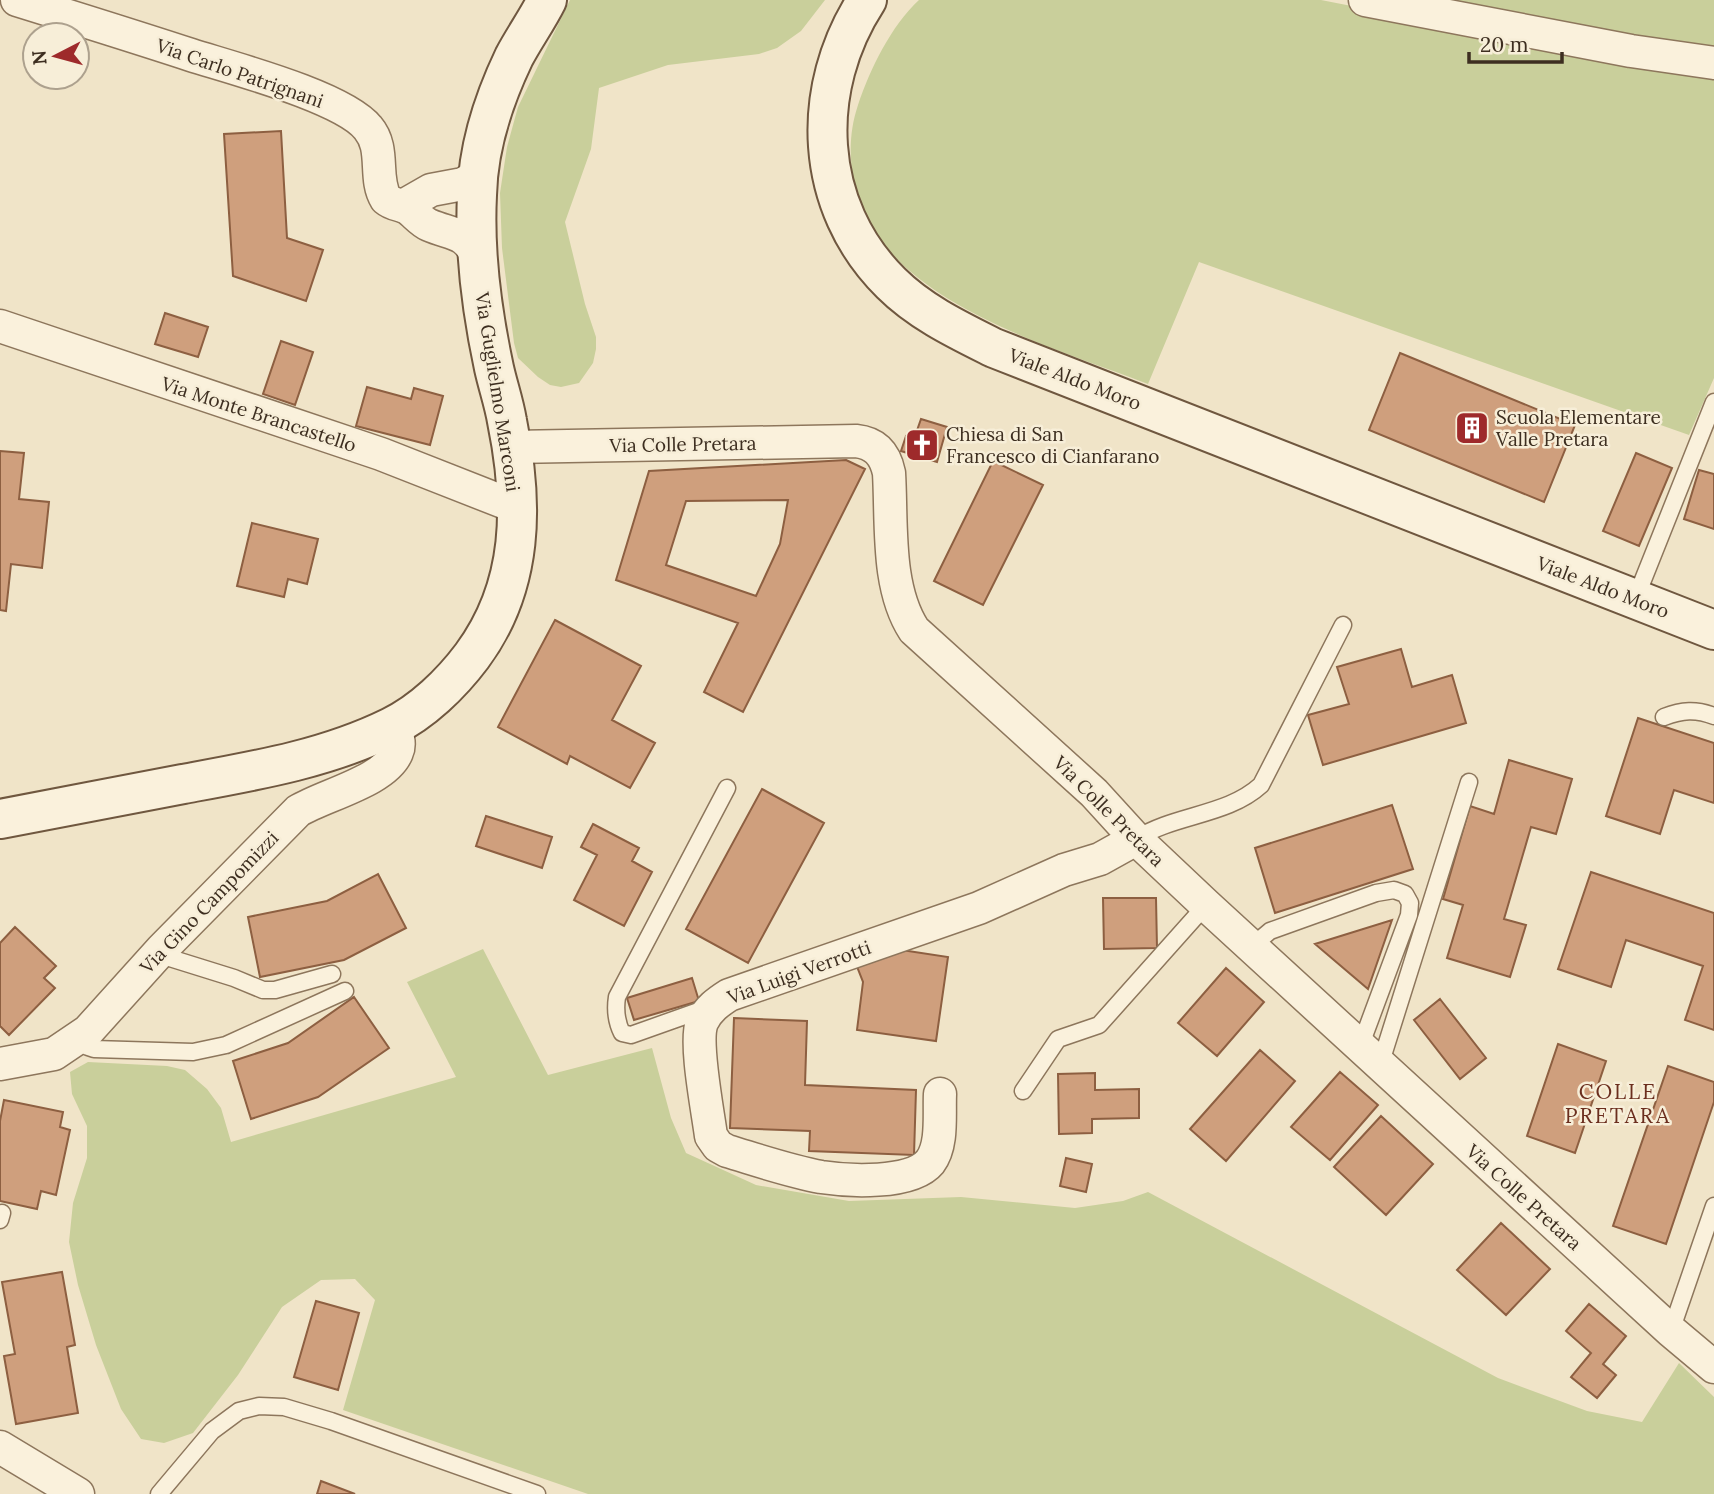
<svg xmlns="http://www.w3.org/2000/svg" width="1714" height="1494" viewBox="0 0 1714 1494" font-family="Lora,serif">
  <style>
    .green { fill: #c9cf9b }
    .building { fill: #cf9f7d; stroke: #8d5f41; stroke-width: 2; fill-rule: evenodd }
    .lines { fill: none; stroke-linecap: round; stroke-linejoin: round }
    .lane-casing { stroke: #8d765c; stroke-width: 19 }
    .street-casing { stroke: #8d765c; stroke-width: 35 }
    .secondary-casing { stroke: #6f573f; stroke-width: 42 }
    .lane { stroke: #faf1dc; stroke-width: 16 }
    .street { stroke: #faf1dc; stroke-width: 32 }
    .secondary { stroke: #faf1dc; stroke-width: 38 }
    .labels { text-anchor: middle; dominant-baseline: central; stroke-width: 5; stroke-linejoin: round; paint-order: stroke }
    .street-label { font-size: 19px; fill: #3d2e20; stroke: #f7eed8 }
    .poi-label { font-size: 19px; fill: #3d2e20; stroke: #f7eed8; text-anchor: start }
    .neighbourhood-label { font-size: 21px; letter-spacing: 2px; fill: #6b2e1e; stroke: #f7eed8 }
  </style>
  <rect width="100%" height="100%" fill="#f0e4c8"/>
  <!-- green -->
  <path class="green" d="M570 0H825L801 31 777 48 759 54 668 65 599 88 591 149 565 222 585 304 596 337V349L593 363 579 383 561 387 550 385 538 377 518 358 514 343 502 248 500 193 507 147 518 107Z
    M919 0H1321L1714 77V378L1689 435 1199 262 1148 384C1049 345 873 299 853 178 849 152 850 129 858 105 870 69 891 26 919 0Z
    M1427 0H1714V48L1671 44Z
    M483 949 548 1075 652 1048 671 1118 686 1153 756 1185 849 1201 961 1197 1075 1208 1123 1201 1148 1192 1498 1378 1587 1411 1642 1422 1679 1363 1714 1397V1494H588L343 1410 375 1300 355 1279 321 1280 282 1307 238 1375 193 1433 164 1443 141 1439 121 1409 96 1345 78 1285 69 1242 73 1203 87 1158V1126L72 1094 70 1072 88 1062 167 1066 185 1070 207 1089 221 1108 231 1142 456 1077 407 982Z"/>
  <!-- building -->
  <path class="building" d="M281 131 287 238 323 250 306 301 233 276 224 134Z
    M165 313 208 327 198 357 155 344Z
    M281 341 313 352 295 405 263 394Z
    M1400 353 1575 425 1544 502 1369 430Z
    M367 387 411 399 414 388 443 396 430 445 356 426Z
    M921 419 947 427 937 462 901 451 906 436 914 439Z
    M0 451 24 453 19 499 49 502 42 568 11 564 6 611 0 610Z
    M1636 453 1672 468 1639 546 1603 531Z
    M846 460 865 469 743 712 704 692 738 623 616 580 649 471ZM788 500 780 544 756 596 666 565 686 501Z
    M993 461 1043 485 983 605 934 581Z
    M1699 470 1714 474V529L1684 519Z
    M252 523 318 539 307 584 288 579 284 597 237 586Z
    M555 620 641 666 612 720 655 743 630 788 570 756 567 764 498 727Z
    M1401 649 1412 687 1452 675 1466 723 1323 765 1308 715 1349 704 1337 667Z
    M1638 718 1714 743V803L1674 790 1660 834 1606 816Z
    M1509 760 1572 779 1556 834 1531 827 1504 919 1526 925 1510 977 1447 958 1463 905 1443 899 1470 806 1494 814Z
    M762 789 824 823 748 963 686 929Z
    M1392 805 1413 869 1275 913 1255 848Z
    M486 816 552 837 542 868 476 846Z
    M593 824 639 848 632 861 652 872 624 926 574 900 597 855 581 847Z
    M1591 872 1714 913V1030L1685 1020 1703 966 1626 940 1611 987 1558 969Z
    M378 874 406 928 344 960 260 977 248 917 327 901Z
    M1103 898H1156L1157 948 1104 949Z
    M1392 920 1368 989 1315 944Z
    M15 927 56 966 44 978 55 988 9 1035 0 1026V943Z
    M895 949 948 957 936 1041 857 1030 863 982 856 964Z
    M1226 968 1264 1002 1217 1056 1178 1023Z
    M692 978 699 1001 634 1020 627 998Z
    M354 997 389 1048 318 1097 251 1119 233 1061 288 1043Z
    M1440 999 1486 1058 1460 1079 1414 1020Z
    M734 1018 807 1021 805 1085 916 1090 914 1155 809 1151 810 1131 730 1128Z
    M1558 1044 1606 1061 1575 1153 1527 1136Z
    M1260 1050 1295 1081 1226 1161 1190 1129Z
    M1668 1066 1714 1082V1102L1666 1244 1613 1226Z
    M1340 1072 1378 1105 1330 1160 1291 1127Z
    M1095 1073V1090L1139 1089V1118L1092 1119V1133L1059 1134 1058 1074Z
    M4 1100 63 1112 60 1127 70 1130 56 1195 41 1191 37 1209 0 1201V1121Z
    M1381 1116 1433 1164 1386 1215 1334 1167Z
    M1066 1158 1092 1164 1086 1192 1060 1186Z
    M1501 1223 1550 1269 1506 1315 1457 1270Z
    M62 1272 75 1345 67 1347 78 1413 16 1424 4 1356 15 1354 2 1282Z
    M316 1301 359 1313 338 1390 294 1377Z
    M1589 1304 1626 1336 1603 1364 1616 1375 1597 1398 1571 1377 1591 1353 1566 1331Z
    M321 1481 355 1494H317Z"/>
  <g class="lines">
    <!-- lane casing -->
    <g class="lane-casing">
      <path id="lane" d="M1635 600 1714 402
        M1664 717C1682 710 1696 709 1714 716
        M1136 839C1175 814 1227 816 1261 785L1343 625
        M1251 947 1270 931 1376 893 1394 890 1405 894 1410 903 1409 915 1360 1047
        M157 954 234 978 263 990H275L332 974
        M707 1008 631 1035 622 1033C616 1021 615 1010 617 997L727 788
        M79 1038 88 1047 94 1049 193 1052 226 1045 345 991
        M1380 1065 1469 782
        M1023 1091 1058 1039 1099 1025 1206 905
        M0 1220 2 1213
        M1671 1331 1714 1206
        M159 1494 212 1431 239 1411 259 1406 284 1407 331 1421 537 1494"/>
    </g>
    <!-- street casing -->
    <g class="street-casing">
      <path id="street" d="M17 0C75 18 133 36 191 55 232 68 343 97 368 128 386 149 373 178 386 199 393 205 400 204 407 208 415 213 420 221 429 225 452 235 467 231 478 259
        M1365 0 1631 51 1714 63
        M403 206 431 190 463 184 478 175
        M0 326 381 454 516 507
        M512 447 856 441C875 443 885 454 889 473 892 523 886 587 914 630L1094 793 1136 839 1206 905 1671 1331 1714 1367
        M0 1064 54 1054 88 1031 162 949 298 811C324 795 386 781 397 752 401 743 397 734 393 726
        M940 1094C939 1115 943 1145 930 1162 911 1185 847 1181 821 1177 789 1171 757 1160 727 1151L718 1146 711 1136C708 1112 694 1042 702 1022 708 1009 718 1002 729 995L979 908 1064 870 1100 859 1136 839
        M0 1447 78 1494"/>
    </g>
    <!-- secondary casing -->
    <g class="secondary-casing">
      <path id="secondary" d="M867 0C809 89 813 206 891 283 920 312 958 330 994 348L1714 630
        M0 819C61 807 122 796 183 784 254 771 326 759 391 727 422 712 451 684 472 656 524 586 524 504 507 421 504 403 498 386 494 368 482 312 474 253 477 195 478 147 493 101 514 57 524 38 537 20 547 0"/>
    </g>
    <!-- lane -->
    <use href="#lane" class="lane"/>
    <!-- street -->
    <use href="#street" class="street"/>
    <!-- secondary -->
    <use href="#secondary" class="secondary"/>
  </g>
  <!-- icons -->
  <defs>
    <g id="building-square" transform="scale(1.75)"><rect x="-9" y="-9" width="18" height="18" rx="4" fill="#9e2a2b" stroke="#f7eed8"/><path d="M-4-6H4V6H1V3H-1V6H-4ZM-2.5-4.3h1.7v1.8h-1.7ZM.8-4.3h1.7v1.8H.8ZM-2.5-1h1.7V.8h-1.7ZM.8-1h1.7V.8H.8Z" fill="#fff"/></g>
    <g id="church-square" transform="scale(1.75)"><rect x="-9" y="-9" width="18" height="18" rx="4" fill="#9e2a2b" stroke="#f7eed8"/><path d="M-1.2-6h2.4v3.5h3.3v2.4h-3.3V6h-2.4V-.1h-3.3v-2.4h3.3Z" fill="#fff"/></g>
  </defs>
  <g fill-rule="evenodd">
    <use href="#building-square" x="1472" y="428"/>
    <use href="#church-square" x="922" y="445"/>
  </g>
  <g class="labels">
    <!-- street labels -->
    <g class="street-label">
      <text transform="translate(240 73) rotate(19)">Via Carlo Patrignani</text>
      <text transform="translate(1075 379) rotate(21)">Viale Aldo Moro</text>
      <text transform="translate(498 392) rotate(81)">Via Guglielmo Marconi</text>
      <text transform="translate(259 414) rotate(18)">Via Monte Brancastello</text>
      <text transform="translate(683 444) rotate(-1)">Via Colle Pretara</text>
      <text transform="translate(1603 587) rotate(21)">Viale Aldo Moro</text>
      <text transform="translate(1109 811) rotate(45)">Via Colle Pretara</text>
      <text transform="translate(209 902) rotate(-46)">Via Gino Campomizzi</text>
      <text transform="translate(799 972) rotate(-20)">Via Luigi Verrotti</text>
      <text transform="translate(1524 1197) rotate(42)">Via Colle Pretara</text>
    </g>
    <!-- poi labels -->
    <g class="poi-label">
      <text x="1496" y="417">Scuola Elementare<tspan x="1496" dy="22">Valle Pretara</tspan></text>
      <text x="946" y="434">Chiesa di San<tspan x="946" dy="22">Francesco di Cianfarano</tspan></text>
    </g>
    <!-- neighbourhood labels -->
    <g class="neighbourhood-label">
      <text x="1618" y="1091">COLLE<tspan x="1618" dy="24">PRETARA</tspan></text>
    </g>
  </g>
  <!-- north arrow -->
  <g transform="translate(56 56) rotate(264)"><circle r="33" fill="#f7eed8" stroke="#ada18e" stroke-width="2"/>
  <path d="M0-5L12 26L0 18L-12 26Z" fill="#9e2a2b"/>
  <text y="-10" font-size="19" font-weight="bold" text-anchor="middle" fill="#3d2e20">N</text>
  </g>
  <!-- scale -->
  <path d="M1469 52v10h93v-10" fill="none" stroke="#3d2e20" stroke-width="3.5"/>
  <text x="1480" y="52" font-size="21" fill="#3d2e20" stroke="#f7eed8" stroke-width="5" paint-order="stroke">20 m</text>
</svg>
